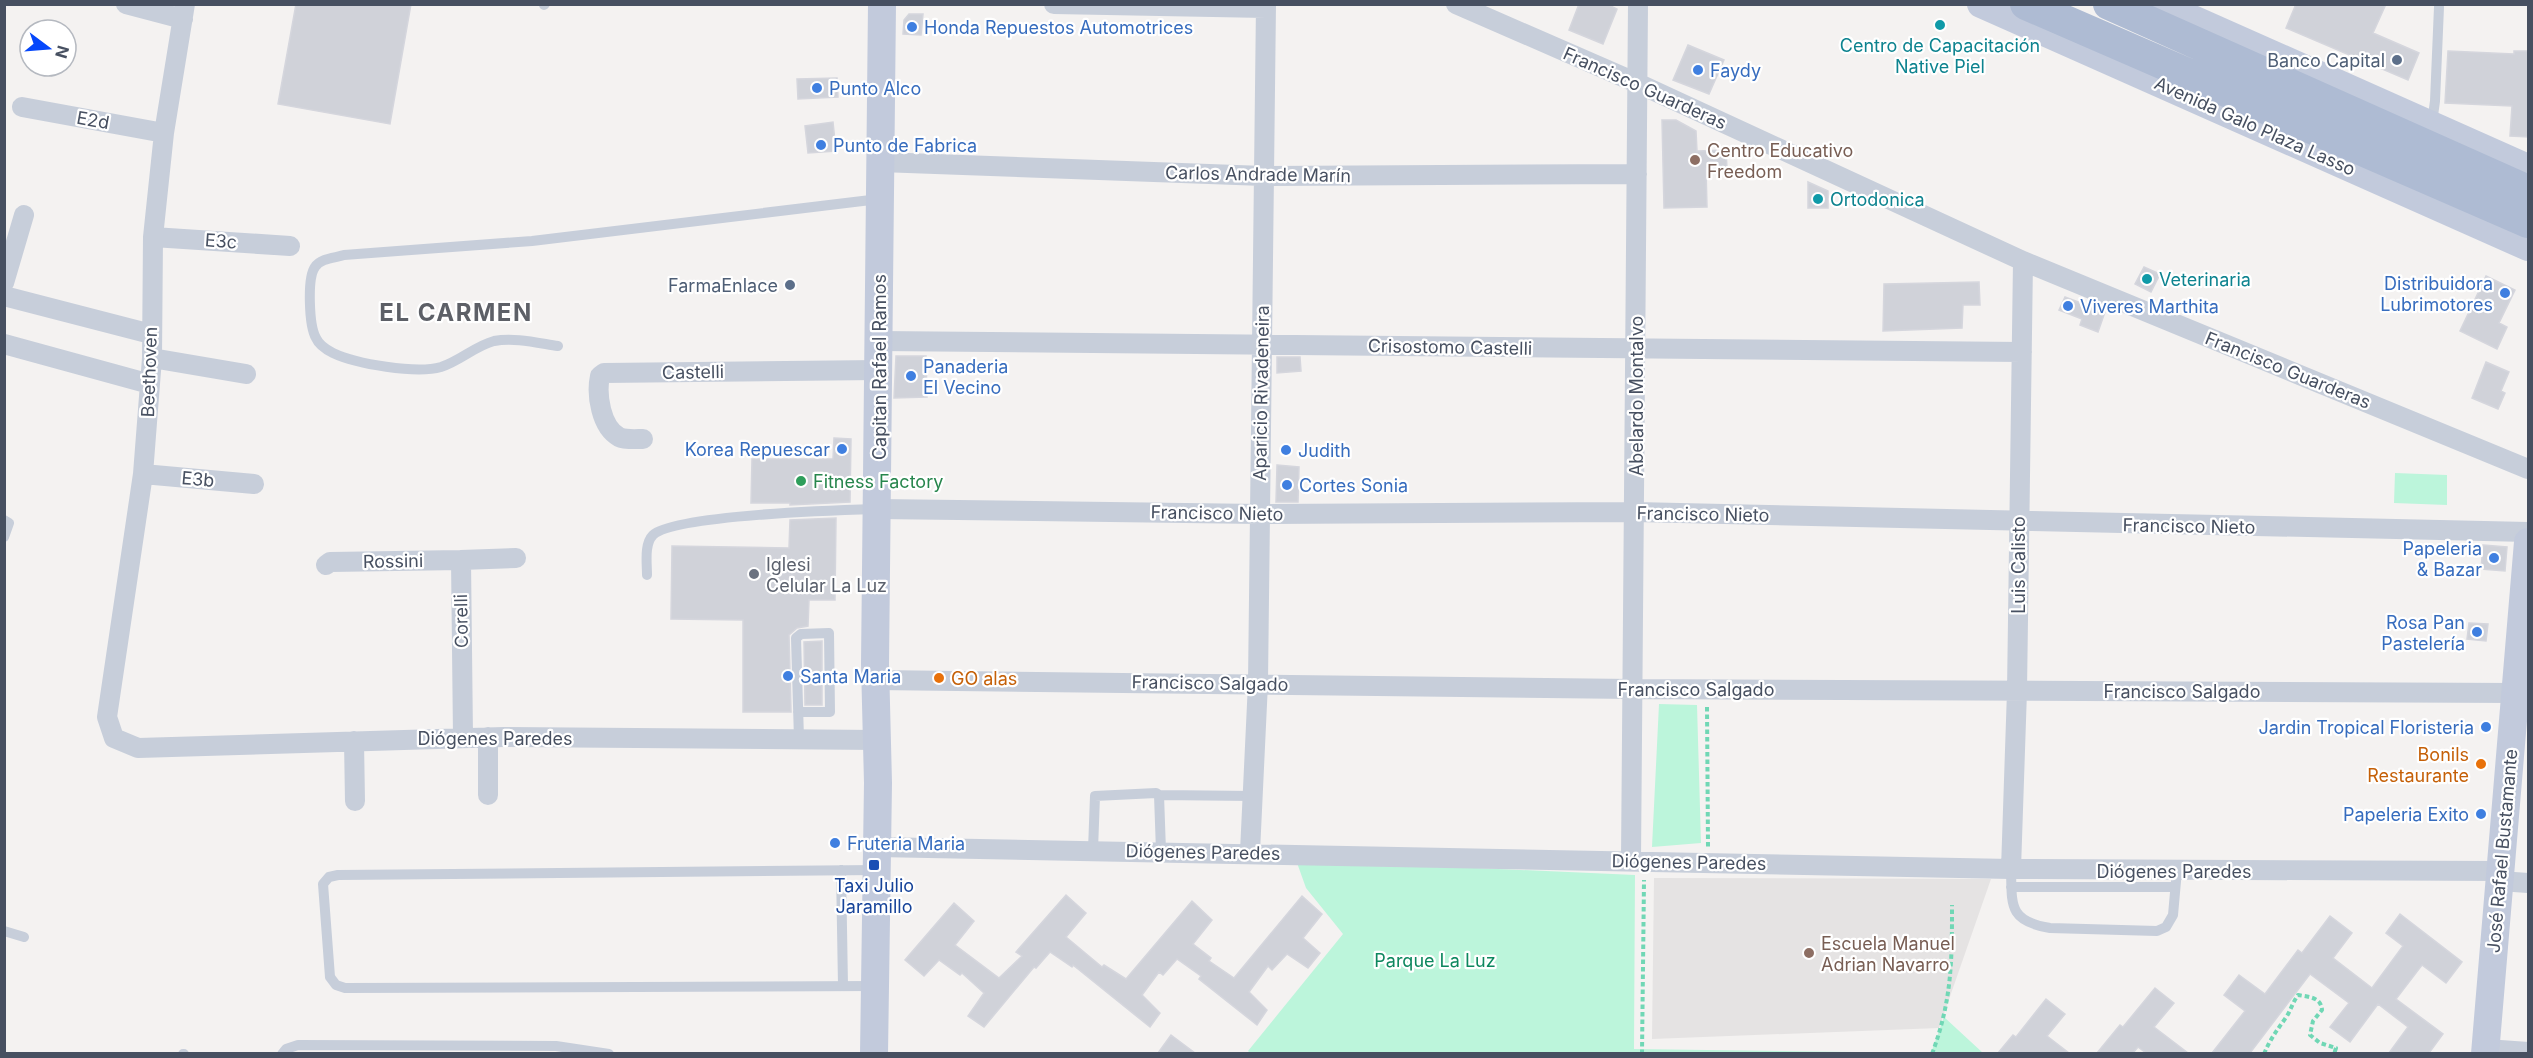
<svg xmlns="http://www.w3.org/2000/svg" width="2533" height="1058" viewBox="0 0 2533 1058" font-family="Inter,sans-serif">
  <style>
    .education { fill: #e5e3e3 }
    .green { fill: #bcf5db }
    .building { fill: #d0d2d9; stroke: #d5d6dd; stroke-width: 1.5 }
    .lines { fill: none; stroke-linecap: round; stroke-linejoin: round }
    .path { stroke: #70d7b5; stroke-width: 4; stroke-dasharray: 4.5 3; stroke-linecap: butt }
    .lane { stroke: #c7ceda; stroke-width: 10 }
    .street { stroke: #c7ceda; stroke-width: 20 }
    .secondary { stroke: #c2cadc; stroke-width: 28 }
    .primary { stroke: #aebbd3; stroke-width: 32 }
    .culture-dot { fill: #0f9aa8; stroke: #fff; stroke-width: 2 }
    .shop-dot { fill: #3f7fe0; stroke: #fff; stroke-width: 2 }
    .service-dot { fill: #5c6f8a; stroke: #fff; stroke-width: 2 }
    .education-dot { fill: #8d6e63; stroke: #fff; stroke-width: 2 }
    .leisure-dot { fill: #2e9e5b; stroke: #fff; stroke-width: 2 }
    .worship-dot { fill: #6b7280; stroke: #fff; stroke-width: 2 }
    .food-dot { fill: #e8710a; stroke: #fff; stroke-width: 2 }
    .transit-dot { fill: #1a4fb4; stroke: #fff; stroke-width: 2 }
    .labels { text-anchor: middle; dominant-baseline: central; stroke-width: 4.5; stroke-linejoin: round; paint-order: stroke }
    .shop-label { font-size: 18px; fill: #366cbe; stroke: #fff; text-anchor: start }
    .culture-label { font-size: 18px; fill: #0d838f; stroke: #fff; text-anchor: start }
    .service-label { font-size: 18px; fill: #4e5e75; stroke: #fff; text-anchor: end }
    .street-label { font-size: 18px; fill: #475061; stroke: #fff }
    .education-label { font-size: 18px; fill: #785e54; stroke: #fff; text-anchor: start }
    .leisure-label { font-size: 18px; fill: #27864d; stroke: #fff; text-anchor: start }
    .worship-label { font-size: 18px; fill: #5b616d; stroke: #fff; text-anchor: start }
    .food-label { font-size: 18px; fill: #c56008; stroke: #fff; text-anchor: start }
    .transit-label { font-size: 18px; fill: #164399; stroke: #fff }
    .park-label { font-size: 18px; fill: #0d875e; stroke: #fff }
    .district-label { font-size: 24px; font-weight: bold; letter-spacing: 1.5px; fill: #5d6067; stroke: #fff }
  </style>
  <rect width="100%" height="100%" fill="#f4f2f1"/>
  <!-- education -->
  <path class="education" d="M1654 878 1991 879 1939 1028 1652 1039Z"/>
  <!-- green -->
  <path class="green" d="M2395 473 2447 475V505L2394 503Z
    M1659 704 1697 705 1701 843 1652 847Z
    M1296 860 1635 875 1634 1049 1931 1053 1944 1017 1983 1053 1251 1054 1248 1051 1343 934 1306 888Z"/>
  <!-- building -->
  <path class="building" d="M296 4H411L390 124 278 104Z
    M1579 4H1607L1617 9 1603 44 1569 30Z
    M2296 4H2386L2373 33 2419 53 2408 80 2286 28Z
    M909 14H923L921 35 903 34 904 20Z
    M1688 45 1724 60 1709 94 1673 80Z
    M2448 51 2514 54V51H2529V137L2510 136 2512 106 2445 103Z
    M837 78 838 97 798 99 797 79Z
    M1662 120H1676L1696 131 1697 151 1726 150 1727 169H1706L1707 207 1664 208Z
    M833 122 836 151 808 153 805 126Z
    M1808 182 1828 191V208H1808Z
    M2144 267 2160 274 2151 292 2135 284Z
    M2486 276 2515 290 2499 323 2507 327 2497 349 2460 331Z
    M1979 282 1980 305H1963L1962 328 1883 331 1884 284Z
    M2065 297 2105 312 2098 332 2080 325 2082 319 2059 310Z
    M896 356H926L927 397 894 398Z
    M1277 357H1300L1301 371 1277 373Z
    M2486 362 2509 372 2501 391 2505 393 2498 409 2472 398Z
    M834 438 851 439 850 502 790 505V503H751L752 459H833Z
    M1277 465 1299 467 1298 502H1276Z
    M836 518 835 600H809L808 626 797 628 789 635 791 712H743V620L671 619 672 546 789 548 790 520Z
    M2483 545 2507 547 2505 571 2481 569Z
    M2469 623 2488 624 2486 641 2467 639Z
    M822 641V705H805L804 642Z
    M1066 895 1086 913 1066 937 1102 967 1104 965 1126 979 1192 901 1212 920 1193 944 1211 958 1209 961 1234 978 1302 896 1322 914 1303 938 1320 953 1308 968 1287 954 1272 970 1268 966 1249 992 1267 1010 1257 1025 1199 979 1201 976 1177 959 1163 975 1159 972 1142 995 1160 1013 1150 1027 1073 965 1072 967 1050 952 1036 968 1034 967 984 1027 968 1016 984 993 962 973 960 975 939 960 924 976 905 960 954 903 974 921 955 945 999 978 1022 956 1016 952Z
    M2400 914 2462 962 2446 983 2422 965 2396 999 2443 1034 2429 1053H2389L2408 1027 2378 1004 2350 1042 2330 1027 2349 1003 2310 974 2250 1053H2212L2245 1011 2224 995 2239 975 2265 994 2298 950 2302 953 2330 916 2352 933 2333 958 2372 988 2403 946 2386 933Z
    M2155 988 2174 1003 2154 1027 2188 1053H2146L2138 1047 2133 1053H2097L2120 1025 2123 1027Z
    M2046 999 2065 1014 2047 1036 2069 1053H1998L2013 1035 2016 1037Z
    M1171 1035 1195 1053H1158Z"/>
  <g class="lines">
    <!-- path -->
    <path class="path" d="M1707 707 1708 847
      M1642 1054 1644 880
      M1932 1054C1952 1000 1952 961 1952 905
      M2264 1054C2270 1039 2278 1029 2287 1016 2291 1009 2293 1002 2298 995 2309 997 2321 997 2322 1010L2313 1021 2310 1035 2320 1043 2336 1048 2334 1054"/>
    <!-- lane -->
    <path class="lane" d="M544 5 545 4
      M2432 123 2435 101 2439 7
      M558 346C538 343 514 337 494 341 475 346 460 361 441 367 416 374 356 364 333 353 327 350 319 345 316 338 309 326 307 278 315 267 321 258 335 258 344 255L532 241 879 199
      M4 520 9 523 4 537
      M647 575C647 563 644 544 653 535 674 515 840 510 876 509
      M798 712H830L829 633 801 634 796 638 799 739
      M1159 795 1253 796
      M1093 850 1095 796 1156 793 1159 795 1161 851
      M2011 869C2012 905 2008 921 2050 928L2157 931 2166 927 2173 915 2177 870
      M841 870 843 986
      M2011 887H2174
      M4 931 24 937
      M875 986 345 988 336 985 330 977 323 884 329 877 338 875 877 870
      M183 1054H184
      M282 1054 286 1049 298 1045 556 1046 609 1054"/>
    <!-- street -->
    <path class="street" d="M126 4 183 19
      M185 4 164 133 153 237 152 358 143 474 107 717 114 738 138 748 504 737 877 740
      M1054 4 1266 8
      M1456 4 1637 83 2023 261 2528 469
      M22 107 164 133
      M880 162 1264 176 1637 174
      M153 237 290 246
      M4 283 24 215
      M4 296 151 334
      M879 341 2022 352
      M4 344 150 384
      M152 358 246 374
      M643 439C636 439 625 440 619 437 601 427 596 395 600 376L604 373 879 370
      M143 474 254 484
      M878 509 1260 514 1635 512 2528 532
      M326 565 330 562 461 560
      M875 680 1632 689 2516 693
      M463 737 461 560 516 558
      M488 737V795
      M354 741 355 801
      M877 847 2011 869 2500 871
      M1250 852 1258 683 1266 4
      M1631 860 1638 4
      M2011 869 2017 691 2023 261
      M2500 881 2528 883
      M2486 1049 2528 1052"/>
    <!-- secondary -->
    <path class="secondary" d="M1981 4 2528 247
      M2159 4 2528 168
      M874 1054 878 783 875 664 882 4
      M2485 1054 2528 542"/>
    <!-- primary -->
    <path class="primary" d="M2026 4 2528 222
      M2109 4 2528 191"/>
  </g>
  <!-- markers -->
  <g class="culture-dot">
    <circle cx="1940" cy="25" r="6"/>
    <circle cx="1818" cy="199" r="6"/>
    <circle cx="2147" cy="279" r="6"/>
  </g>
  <g class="shop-dot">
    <circle cx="912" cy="27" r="6"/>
    <circle cx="1698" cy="70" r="6"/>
    <circle cx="817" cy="88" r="6"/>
    <circle cx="821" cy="145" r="6"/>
    <circle cx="2505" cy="293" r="6"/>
    <circle cx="2068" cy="306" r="6"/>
    <circle cx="911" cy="376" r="6"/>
    <circle cx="842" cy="449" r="6"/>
    <circle cx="1286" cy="450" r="6"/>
    <circle cx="1287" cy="485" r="6"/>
    <circle cx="2494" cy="558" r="6"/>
    <circle cx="2477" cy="632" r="6"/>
    <circle cx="788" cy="676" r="6"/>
    <circle cx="2486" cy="727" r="6"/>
    <circle cx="2481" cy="814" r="6"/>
    <circle cx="835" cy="843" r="6"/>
  </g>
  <g class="service-dot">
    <circle cx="2397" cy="60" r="6"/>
    <circle cx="790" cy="285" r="6"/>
  </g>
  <g class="education-dot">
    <circle cx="1695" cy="160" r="6"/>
    <circle cx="1809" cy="953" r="6"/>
  </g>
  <circle class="leisure-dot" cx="801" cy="481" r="6"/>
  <circle class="worship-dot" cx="754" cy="574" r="6"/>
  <g class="food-dot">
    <circle cx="939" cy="678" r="6"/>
    <circle cx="2481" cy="764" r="6"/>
  </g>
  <rect class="transit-dot" x="868" y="859" width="12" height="12" rx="3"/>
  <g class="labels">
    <!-- shop labels -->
    <g class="shop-label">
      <text x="924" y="27">Honda Repuestos Automotrices</text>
      <text x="1710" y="70">Faydy</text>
      <text x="829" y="88">Punto Alco</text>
      <text x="833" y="145">Punto de Fabrica</text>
      <text x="2493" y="283" text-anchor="end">Distribuidora<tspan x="2493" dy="21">Lubrimotores</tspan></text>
      <text x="2080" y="306">Viveres Marthita</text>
      <text x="923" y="366">Panaderia<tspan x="923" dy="21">El Vecino</tspan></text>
      <text x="830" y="449" text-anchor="end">Korea Repuescar</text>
      <text x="1298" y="450">Judith</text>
      <text x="1299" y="485">Cortes Sonia</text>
      <text x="2482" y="548" text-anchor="end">Papeleria<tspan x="2482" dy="21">&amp; Bazar</tspan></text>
      <text x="2465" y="622" text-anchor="end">Rosa Pan<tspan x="2465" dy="21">Pastelería</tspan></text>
      <text x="800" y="676">Santa Maria</text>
      <text x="2474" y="727" text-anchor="end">Jardin Tropical Floristeria</text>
      <text x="2469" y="814" text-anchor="end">Papeleria Exito</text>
      <text x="847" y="843">Fruteria Maria</text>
    </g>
    <!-- culture labels -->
    <g class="culture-label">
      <text x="1940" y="45" text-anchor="middle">Centro de Capacitación<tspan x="1940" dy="21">Native Piel</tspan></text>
      <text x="1830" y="199">Ortodonica</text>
      <text x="2159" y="279">Veterinaria</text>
    </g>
    <!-- service labels -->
    <g class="service-label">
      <text x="2385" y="60">Banco Capital</text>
      <text x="778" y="285">FarmaEnlace</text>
    </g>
    <!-- street labels -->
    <g class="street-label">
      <text transform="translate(1645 88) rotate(24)">Francisco Guarderas</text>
      <text transform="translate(93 120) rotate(10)">E2d</text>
      <text transform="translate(2255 126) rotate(24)">Avenida Galo Plaza Lasso</text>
      <text transform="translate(1258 174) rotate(1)">Carlos Andrade Marín</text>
      <text transform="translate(221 241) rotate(4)">E3c</text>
      <text transform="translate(1450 347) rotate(1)">Crisostomo Castelli</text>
      <text transform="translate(879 367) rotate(-90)">Capitan Rafael Ramos</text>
      <text transform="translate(2288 370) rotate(22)">Francisco Guarderas</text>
      <text transform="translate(149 372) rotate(-88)">Beethoven</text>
      <text transform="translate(693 372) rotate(-1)">Castelli</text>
      <text transform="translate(1261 393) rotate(-89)">Aparicio Rivadeneira</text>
      <text transform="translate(1636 396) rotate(-90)">Abelardo Montalvo</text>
      <text transform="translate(198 479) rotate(5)">E3b</text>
      <text transform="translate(1217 513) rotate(1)">Francisco Nieto</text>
      <text transform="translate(1703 514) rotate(1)">Francisco Nieto</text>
      <text transform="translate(2189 526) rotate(1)">Francisco Nieto</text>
      <text transform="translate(393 561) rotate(-1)">Rossini</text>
      <text transform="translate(2018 565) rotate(-90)">Luis Calisto</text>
      <text transform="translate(461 621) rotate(-91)">Corelli</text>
      <text transform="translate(1210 683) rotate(1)">Francisco Salgado</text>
      <text x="1696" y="689">Francisco Salgado</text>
      <text x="2182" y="691">Francisco Salgado</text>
      <text x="495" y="738">Diógenes Paredes</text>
      <text transform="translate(2502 851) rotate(-85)">José Rafael Bustamante</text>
      <text transform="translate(1203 852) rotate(1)">Diógenes Paredes</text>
      <text transform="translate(1689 862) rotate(1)">Diógenes Paredes</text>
      <text x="2174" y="871">Diógenes Paredes</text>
    </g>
    <!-- education labels -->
    <g class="education-label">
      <text x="1707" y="150">Centro Educativo<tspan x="1707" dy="21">Freedom</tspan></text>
      <text x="1821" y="943">Escuela Manuel<tspan x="1821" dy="21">Adrian Navarro</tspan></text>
    </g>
    <!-- leisure labels -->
    <g class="leisure-label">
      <text x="813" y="481">Fitness Factory</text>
    </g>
    <!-- worship labels -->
    <g class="worship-label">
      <text x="766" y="564">Iglesi<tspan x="766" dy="21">Celular La Luz</tspan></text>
    </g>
    <!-- food labels -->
    <g class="food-label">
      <text x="951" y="678">GO alas</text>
      <text x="2469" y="754" text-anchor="end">Bonils<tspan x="2469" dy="21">Restaurante</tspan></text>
    </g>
    <!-- transit labels -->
    <g class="transit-label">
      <text x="874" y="885">Taxi Julio<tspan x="874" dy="21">Jaramillo</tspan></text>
    </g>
    <!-- park labels -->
    <g class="park-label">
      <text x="1435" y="960">Parque La Luz</text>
    </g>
    <!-- district labels -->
    <g class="district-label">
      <text x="456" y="312">EL CARMEN</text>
    </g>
  </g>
  <!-- border -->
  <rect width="2533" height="1058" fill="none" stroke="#475061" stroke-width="12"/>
  <!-- north arrow -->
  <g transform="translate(48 48) rotate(106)"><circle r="28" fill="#ffffff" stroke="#b5b9c0" stroke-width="1.5"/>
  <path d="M0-4.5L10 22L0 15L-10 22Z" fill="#0547fb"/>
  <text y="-9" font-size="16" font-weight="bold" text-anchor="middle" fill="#475061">N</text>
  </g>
</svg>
